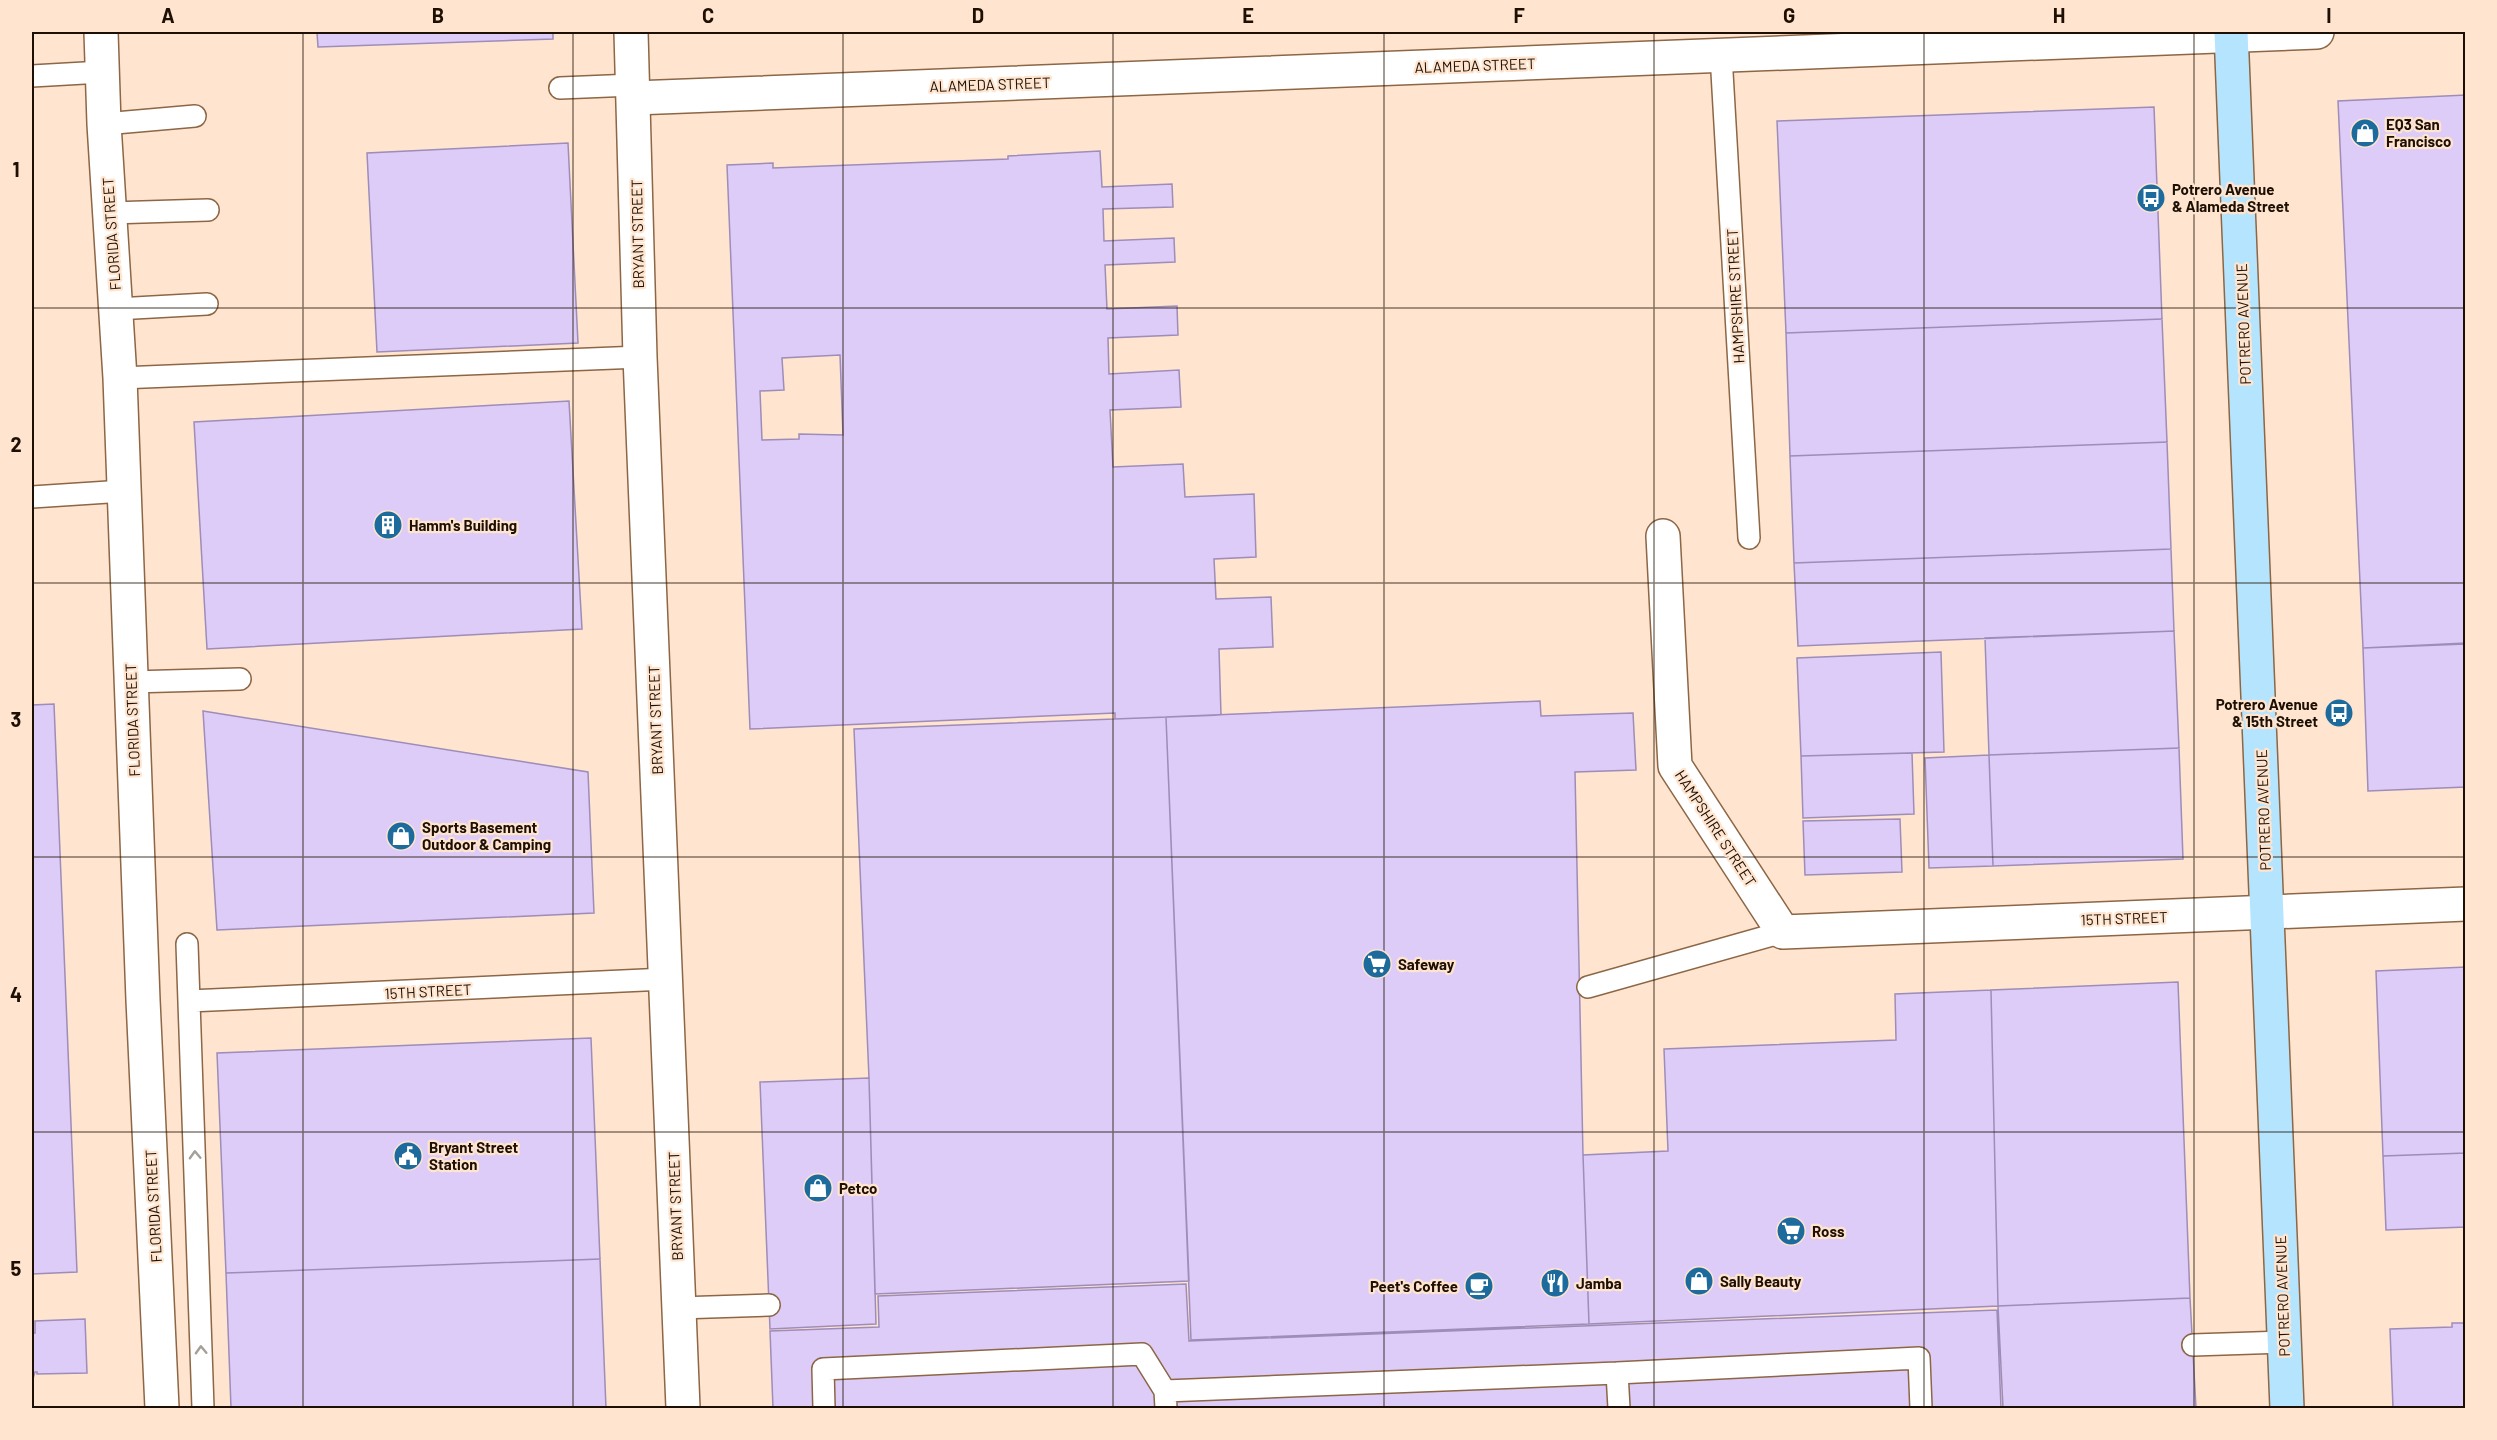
<svg xmlns="http://www.w3.org/2000/svg" width="2497" height="1440" viewBox="0 0 2497 1440" font-family="Barlow,sans-serif">
  <style>
    .building { fill: #dcccf7; stroke: #9e8cb9; stroke-width: 1.5; fill-rule: evenodd }
    .lines { fill: none; stroke-linecap: round; stroke-linejoin: round }
    .service-casing { stroke: #8c6645; stroke-width: 24 }
    .minor-casing { stroke: #8c6645; stroke-width: 36 }
    .tertiary-casing { stroke: #8c6645; stroke-width: 36 }
    .secondary-casing { stroke: #8c6645; stroke-width: 36 }
    .service { stroke: #fff; stroke-width: 21 }
    .minor { stroke: #fff; stroke-width: 33 }
    .tertiary { stroke: #fff; stroke-width: 33 }
    .secondary { stroke: #b5e5fe; stroke-width: 33 }
    .oneway { stroke: #a59f9a }
    .grid { fill: none; stroke: #1d0f03; stroke-width: 1.5; stroke-opacity: 0.55 }
    .labels { text-anchor: middle; dominant-baseline: central; stroke-width: 4.5; stroke-linejoin: round; paint-order: stroke }
    .street-label { font-size: 15px; fill: #1d0f03; stroke: #ffe5cf }
    .poi-label { font-size: 15px; font-weight: bold; fill: #1d0f03; stroke: #ffe5cf; text-anchor: start }
    .neatline { fill: none; stroke: #1d0f03; stroke-width: 2 }
    .grid-label { font-size: 20px; text-anchor: middle; font-weight: bold; fill: #1d0f03 }
  </style>
  <rect width="100%" height="100%" fill="#ffe5cf"/>
  <!-- building -->
  <path class="building" d="M317 32H553V39L318 47Z
    M2466 95V643L2363 648 2338 101Z
    M2154 107 2162 319 1786 333 1777 121Z
    M568 143 578 343 377 352 367 153Z
    M1100 151 1102 187 1172 184 1173 207 1103 209 1104 241 1174 238 1175 262 1105 265 1107 309 1177 306 1178 335 1108 338 1109 374 1179 370 1181 407 1110 410 1113 467 1183 464 1185 497 1254 494 1256 557 1214 559 1216 599 1271 597 1273 647 1219 649 1221 715 1115 719V713L750 729 727 165 773 163V168L1008 159V156ZM840 355 843 435 799 434V439L762 440 760 391 784 390 782 358Z
    M2162 319 2167 442 1790 456 1786 333Z
    M569 401 582 629 207 649 194 422Z
    M2167 442 2171 549 1794 563 1790 456Z
    M2171 549 2174 631 1798 646 1794 563Z
    M2174 631 2179 748 1989 755 1985 638Z
    M2466 644V787L2368 791 2363 648Z
    M1941 652 1944 752 1801 756 1797 658Z
    M1540 701 1541 716 1633 713 1636 770 1575 772 1583 1155 1589 1324 1191 1340 1166 717Z
    M54 704 77 1272 32 1274V705Z
    M203 711 588 772 594 913 217 930Z
    M1166 717 1189 1281 875 1294 869 1078 854 729Z
    M2179 748 2183 859 1993 866 1989 755Z
    M1912 753 1914 814 1803 818 1801 756Z
    M1989 755 1993 866 1929 868 1925 758Z
    M1900 819 1902 872 1805 875 1803 821Z
    M2466 967V1153L2383 1156 2376 971Z
    M2178 982 2190 1298 1998 1306 1991 990Z
    M1991 990 1998 1306 1589 1324 1583 1155 1668 1151 1664 1049 1896 1040 1895 994Z
    M591 1038 600 1259 226 1273 217 1053Z
    M869 1078 876 1324 770 1329 760 1082Z
    M2466 1153V1227L2386 1230 2383 1156Z
    M600 1259 606 1408H231L226 1273Z
    M1186 1284 1189 1341 1997 1310 2001 1408H773L770 1331 879 1327 878 1296Z
    M2190 1298 2196 1408H2003L1998 1306Z
    M85 1319 87 1373 37 1374V1372H35L32 1382V1333H35V1321Z
    M2452 1323H2466V1408H2393L2390 1329 2452 1327Z"/>
  <g class="lines">
    <!-- service casing -->
    <g class="service-casing">
      <path id="service" d="M1721 55 1749 538
        M32 76 102 72
        M560 88 633 85
        M104 124 195 116
        M110 213 208 210
        M116 309 207 304
        M120 378 640 357
        M32 497 124 491
        M131 682 240 679
        M187 944 203 1408
        M1588 987 1783 932
        M189 1001 666 979
        M679 1308 769 1305
        M2193 1345 2284 1342
        M1617 1373 1619 1408
        M1165 1391 1617 1373 1919 1358 1921 1408
        M824 1408 823 1369 1142 1354 1165 1391 1166 1408"/>
    </g>
    <!-- minor casing -->
    <g class="minor-casing">
      <path id="minor" d="M101 32 104 124 120 378 143 1000 162 1408
        M634 98 2317 32
        M1663 536 1675 766 1783 932 2466 904"/>
    </g>
    <!-- tertiary casing -->
    <g class="tertiary-casing">
      <path id="tertiary" d="M631 32 640 357 683 1408"/>
    </g>
    <!-- secondary casing -->
    <g class="secondary-casing">
      <path id="secondary" d="M2231 32 2287 1408"/>
    </g>
    <!-- service -->
    <use href="#service" class="service"/>
    <!-- minor -->
    <use href="#minor" class="minor"/>
    <!-- tertiary -->
    <use href="#tertiary" class="tertiary"/>
    <!-- secondary -->
    <use href="#secondary" class="secondary"/>
  </g>
  <!-- one-way arrows -->
  <defs><path id="oneway-chevron" d="M-2-3.5L2.5 0L-2 3.5" fill="none" stroke-width="1.6" stroke-linecap="round" stroke-linejoin="round" transform="scale(1.5)"/></defs>
  <g class="oneway">
    <use href="#oneway-chevron" transform="translate(195 1155) rotate(-92)"/>
    <use href="#oneway-chevron" transform="translate(201 1350) rotate(-92)"/>
  </g>
  <!-- grid -->
  <path class="grid" d="M303 32V1408M573 32V1408M843 32V1408M1113 32V1408M1384 32V1408M1654 32V1408M1924 32V1408M2194 32V1408M32 308H2466M32 583H2466M32 857H2466M32 1132H2466"/>
  <!-- icons -->
  <defs>
    <g id="shop-disc" transform="scale(1.5)"><circle r="9.5" fill="#1d6b9d" stroke="#ffe5cf"/><path d="M-5-2.5h2.3a2.7 3.5 0 0 1 5.4 0H5L5.5 6h-11ZM-1.5-2.5h3a1.5 2.3 0 0 0-3 0Z" fill="#fff"/></g>
    <g id="bus-disc" transform="scale(1.5)"><circle r="9.5" fill="#1d6b9d" stroke="#ffe5cf"/><path d="M-5-6H5V4H4V6H2V4H-2V6H-4V4H-5ZM-3.5-4V0h7V-4ZM-3.5 1.2v1.5H-2V1.2ZM2 1.2v1.5H3.5V1.2Z" fill="#fff"/></g>
    <g id="building-disc" transform="scale(1.5)"><circle r="9.5" fill="#1d6b9d" stroke="#ffe5cf"/><path d="M-4-6H4V6H1V3H-1V6H-4ZM-2.5-4.3h1.7v1.8h-1.7ZM.8-4.3h1.7v1.8H.8ZM-2.5-1h1.7V.8h-1.7ZM.8-1h1.7V.8H.8Z" fill="#fff"/></g>
    <g id="supermarket-disc" transform="scale(1.5)"><circle r="9.5" fill="#1d6b9d" stroke="#ffe5cf"/><path d="M-6-5.5h2.5l.6 2H6L4.5 2H-2.5L-4.4-4H-6ZM-1.5 3.2a1.3 1.3 0 1 0 .1 0ZM3 3.2a1.3 1.3 0 1 0 .1 0Z" fill="#fff"/></g>
    <g id="civic-disc" transform="scale(1.5)"><circle r="9.5" fill="#1d6b9d" stroke="#ffe5cf"/><path d="M-.6-6.5H3V-4.5H.6V-3L4-1V1h2V6H-6V1h2V-1L-.6-3ZM-1.2 2.5V6h2.4V2.5Z" fill="#fff"/></g>
    <g id="restaurant-disc" transform="scale(1.5)"><circle r="9.5" fill="#1d6b9d" stroke="#ffe5cf"/><path d="M-5-6h1v4h1v-4h1v4h1v-4h1v5L-1.5 .5V6h-2V.5L-5-1ZM5-6V6H3V1.5H1.5Q1.5-4 5-6Z" fill="#fff"/></g>
    <g id="cafe-disc" transform="scale(1.5)"><circle r="9.5" fill="#1d6b9d" stroke="#ffe5cf"/><path d="M-5.5-4.5H6V0H3Q3 3.5 0 3.5H-2.5Q-5.5 3.5-5.5 0ZM3-3.2v2h1.7v-2ZM-6 4.5H4V6H-6Z" fill="#fff"/></g>
  </defs>
  <g fill-rule="evenodd">
    <use href="#shop-disc" x="2365" y="133"/>
    <use href="#bus-disc" x="2151" y="198"/>
    <use href="#building-disc" x="388" y="525"/>
    <use href="#bus-disc" x="2339" y="713"/>
    <use href="#shop-disc" x="401" y="836"/>
    <use href="#supermarket-disc" x="1377" y="964"/>
    <use href="#civic-disc" x="408" y="1156"/>
    <use href="#shop-disc" x="818" y="1188"/>
    <use href="#supermarket-disc" x="1791" y="1231"/>
    <use href="#shop-disc" x="1699" y="1281"/>
    <use href="#restaurant-disc" x="1555" y="1283"/>
    <use href="#cafe-disc" x="1479" y="1286"/>
  </g>
  <g class="labels">
    <!-- street labels -->
    <g class="street-label">
      <text transform="translate(1475 65) rotate(-2)">ALAMEDA STREET</text>
      <text transform="translate(990 84) rotate(-2)">ALAMEDA STREET</text>
      <text transform="translate(111 234) rotate(-94)">FLORIDA STREET</text>
      <text transform="translate(637 234) rotate(-91)">BRYANT STREET</text>
      <text transform="translate(1735 296) rotate(-93)">HAMPSHIRE STREET</text>
      <text transform="translate(2243 324) rotate(-92)">POTRERO AVENUE</text>
      <text transform="translate(132 720) rotate(-92)">FLORIDA STREET</text>
      <text transform="translate(655 720) rotate(-92)">BRYANT STREET</text>
      <text transform="translate(2263 810) rotate(-92)">POTRERO AVENUE</text>
      <text transform="translate(1716 828) rotate(57)">HAMPSHIRE STREET</text>
      <text transform="translate(2124 918) rotate(-2)">15TH STREET</text>
      <text transform="translate(428 991) rotate(-3)">15TH STREET</text>
      <text transform="translate(153 1206) rotate(-93)">FLORIDA STREET</text>
      <text transform="translate(675 1206) rotate(-92)">BRYANT STREET</text>
      <text transform="translate(2282 1296) rotate(-92)">POTRERO AVENUE</text>
    </g>
    <!-- poi labels -->
    <g class="poi-label">
      <text x="2386" y="124">EQ3 San<tspan x="2386" dy="17">Francisco</tspan></text>
      <text x="2172" y="189">Potrero Avenue<tspan x="2172" dy="17">&amp; Alameda Street</tspan></text>
      <text x="409" y="525">Hamm's Building</text>
      <text x="2318" y="704" text-anchor="end">Potrero Avenue<tspan x="2318" dy="17">&amp; 15th Street</tspan></text>
      <text x="422" y="827">Sports Basement<tspan x="422" dy="17">Outdoor &amp; Camping</tspan></text>
      <text x="1398" y="964">Safeway</text>
      <text x="429" y="1147">Bryant Street<tspan x="429" dy="17">Station</tspan></text>
      <text x="839" y="1188">Petco</text>
      <text x="1812" y="1231">Ross</text>
      <text x="1720" y="1281">Sally Beauty</text>
      <text x="1576" y="1283">Jamba</text>
      <text x="1458" y="1286" text-anchor="end">Peet's Coffee</text>
    </g>
  </g>
  <!-- border -->
  <rect width="2497" height="1440" fill="none" stroke="#ffe5cf" stroke-width="66"/>
  <rect x="33" y="33" width="2431" height="1374" class="neatline"/>
  <g class="grid-label">
    <text x="168" y="23">A</text>
    <text x="438" y="23">B</text>
    <text x="708" y="23">C</text>
    <text x="978" y="23">D</text>
    <text x="1248" y="23">E</text>
    <text x="1519" y="23">F</text>
    <text x="1789" y="23">G</text>
    <text x="2059" y="23">H</text>
    <text x="2329" y="23">I</text>
    <text x="16" y="177">1</text>
    <text x="16" y="452">2</text>
    <text x="16" y="727">3</text>
    <text x="16" y="1002">4</text>
    <text x="16" y="1276">5</text>
  </g>
</svg>
